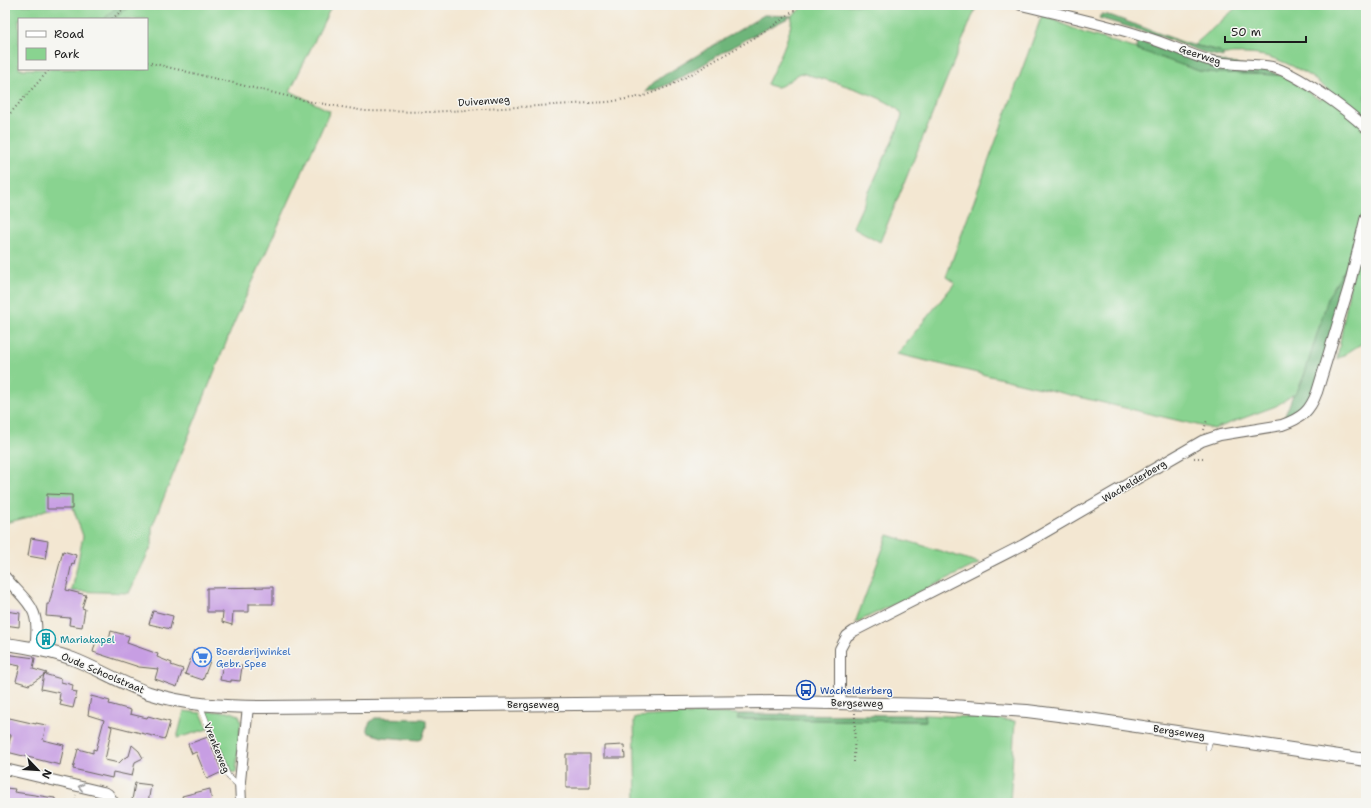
<svg xmlns="http://www.w3.org/2000/svg" width="1371" height="808" viewBox="0 0 1371 808" font-family="'Shantell Sans',sans-serif">
  <style>
    .green { fill: #89d390; stroke: #527856 }
    .forest { fill: #6eb57a; stroke: #45684b }
    .building { fill: #c79ee3 }
    .lines { fill: none; stroke-linecap: round; stroke-linejoin: round }
    .service-casing { stroke: #67635c; stroke-width: 6 }
    .minor-casing { stroke: #67635c; stroke-width: 12 }
    .tertiary-casing { stroke: #67635c; stroke-width: 14 }
    .path { stroke: #67635c; stroke-width: 2; stroke-dasharray: 1 3; stroke-linecap: butt }
    .service { stroke: #fff; stroke-width: 5 }
    .minor { stroke: #fff; stroke-width: 10 }
    .tertiary { stroke: #fff; stroke-width: 12 }
    .oneway { stroke: #999 }
    .labels { text-anchor: middle; dominant-baseline: central; stroke-width: 3; stroke-linejoin: round; paint-order: stroke }
    .street-label { font-size: 10px; fill: #1c1c1c; stroke: #f6f6f2 }
    .culture-label { font-size: 10px; fill: #0d838f; stroke: #f6f6f2; text-anchor: start }
    .shop-label { font-size: 10px; fill: #366cbe; stroke: #f6f6f2; text-anchor: start }
    .transit-label { font-size: 10px; fill: #164399; stroke: #f6f6f2; text-anchor: start }
  </style>
  <rect width="100%" height="100%" fill="#f6f6f2"/>
  <filter id="ink" filterUnits="userSpaceOnUse"><feTurbulence type="fractalNoise" baseFrequency=".025" numOctaves="2"/><feDisplacementMap in="SourceGraphic" scale="8" xChannelSelector="R" yChannelSelector="G"/><feConvolveMatrix kernelMatrix="1 2 1 2 8 2 1 2 1" color-interpolation-filters="sRGB"/></filter>
  <filter id="wash" filterUnits="userSpaceOnUse"><feTurbulence type="fractalNoise" baseFrequency=".012" numOctaves="4" result="noise"/><feDisplacementMap in="SourceGraphic" scale="16" xChannelSelector="R" yChannelSelector="G"/><feGaussianBlur stdDeviation="0.9" result="paint"/><feColorMatrix in="noise" values="0 0 0 0 0 0 0 0 0 0 0 0 0 0 0 0 0 1.4 0 .05"/><feComposite in="paint" operator="in"/></filter>
  <g filter="url(#wash)">
    <rect width="100%" height="100%" fill="#f3e7d2"/>
    <!-- green -->
    <path class="green" d="M5 5H118L104 19H19V69H147V19H114L131 5H332L290 91 330 111 234 323 152 527V545L129 593 72 591 83 536 72 505 45 510 29 517 5 523Z
      M805 5H977L880 242 853 227 898 128 902 115C895 97 820 78 801 73 794 76 782 88 776 87 773 87 769 85 767 84 777 62 790 40 792 16Z
      M1239 5H1366V341L1337 359 1356 251 1297 392 1276 406 1214 429 897 354 955 283 946 277 1042 15 1084 33 1147 52 1199 71 1218 73 1279 75 1285 77 1320 100 1328 90C1312 76 1290 63 1269 57 1254 53 1239 54 1223 54L1220 51 1194 45Z
      M888 535 980 563 855 623Z
      M184 711 201 713 208 729 177 738Z
      M206 711 231 712 239 715 241 721 236 773 231 772Z
      M705 713 739 714 738 719 925 721V715L987 718 1015 721 1010 803H636L634 720 636 717Z"/>
    <!-- forest -->
    <path class="forest" d="M118 5H131L114 19H104Z
      M1102 14 1112 16 1188 44 1220 51 1223 54V57L1205 53 1159 36 1099 18Z
      M764 15 792 16C770 27 748 38 727 50 704 63 670 88 645 92L653 83 666 74Z
      M1137 40 1181 54 1265 69 1279 75 1218 73 1199 71 1136 49Z
      M1357 250 1310 410 1284 418 1293 395 1297 392 1303 379 1329 295Z
      M739 714 925 715 926 721 737 719Z
      M375 718 423 719 426 721V727L422 739 419 740 382 737 369 733 367 728 370 722Z"/>
    <g id="blocks">
      <!-- building -->
      <path class="building" d="M47 494 72 495V509H47Z
        M31 538 48 541 45 559 28 556Z
        M63 551 76 555 74 564 72 563 66 590 86 595 82 608 85 609 82 627 69 625 70 618 46 616 47 604H49Z
        M273 587V604H249V612H233L232 625 222 622 223 612H207V588Z
        M5 611 20 613 19 627 5 625Z
        M153 611 173 616 170 629 149 624Z
        M111 631 129 636 127 643 158 654 157 657 172 663 171 665 183 669 177 687 155 679 158 669 139 667 93 652 97 637 109 640Z
        M198 648 210 652 207 661H210L203 680 185 674 194 650 196 651Z
        M5 654 35 658 33 669 47 673 29 685 16 681 20 666 5 663Z
        M223 663 242 666 240 681 231 680V682L220 680Z
        M44 674 61 679V682L73 685 72 691 77 692 73 708 60 705 61 700H59L60 693 41 689Z
        M91 696 110 701 109 704 131 710 130 714 147 718 148 716 170 722 165 739 109 725 112 727 105 760 119 763 124 758 129 756 132 745 139 751 143 758 135 762 132 776 113 772 112 778 73 769 78 749 93 753V749L96 750 104 720 88 715Z
        M5 717 36 724V723L46 725 43 740 64 745 60 765 7 752 11 735 5 734Z
        M208 737 222 772 207 779 196 752 192 754 188 744Z
        M624 745 625 758H604V746Z
        M566 754H590V788H566Z
        M135 783 151 785 148 803 132 800Z
        M5 788 15 789 14 792 55 798V803H5Z
        M210 789 212 803H184L182 796Z"/>
    </g>
  </g>
  <g filter="url(#ink)">
    <use href="#blocks" fill-opacity="0" stroke="#67635c" stroke-width="1"/>
    <g class="lines">
      <!-- service casing -->
      <g class="service-casing">
        <path id="service" d="M200 705 228 776 240 787
          M1208 748 1210 737"/>
      </g>
      <!-- minor casing -->
      <g class="minor-casing">
        <path id="minor" d="M1021 5C1063 15 1105 24 1145 37 1167 43 1187 54 1208 60 1229 66 1251 63 1272 67 1297 73 1347 110 1366 128
          M5 577C29 605 41 607 35 648
          M840 703V649L847 636 854 631 1023 545 1202 441 1220 435 1282 425C1302 418 1310 411 1317 392L1350 283 1366 216
          M5 769 103 792 108 794 114 803
          M241 803 240 781 248 707"/>
      </g>
      <!-- tertiary casing -->
      <g class="tertiary-casing">
        <path id="tertiary" d="M5 644C29 647 51 651 73 659 99 669 122 684 149 693 186 705 224 707 263 707L781 702 937 705 1027 711 1082 718 1366 760"/>
      </g>
      <!-- path -->
      <path class="path" d="M112 19 128 5
        M147 62 307 101 365 111 430 112 608 102 644 96 672 85 761 34 787 16 801 5
        M5 119 50 69
        M1204 430 1207 420
        M1194 458H1206
        M854 762 855 713
        M74 803 76 795"/>
      <!-- service -->
      <use href="#service" class="service"/>
      <!-- minor -->
      <use href="#minor" class="minor"/>
      <!-- tertiary -->
      <use href="#tertiary" class="tertiary"/>
    </g>
    <!-- one-way arrows -->
    <defs><path id="oneway-chevron" d="M-2-3.5L2.5 0L-2 3.5" fill="none" stroke-width="1.6" stroke-linecap="round" stroke-linejoin="round"/></defs>
    <use class="oneway" href="#oneway-chevron" transform="translate(81 787) rotate(-167)"/>
  </g>
  <!-- icons -->
  <defs>
    <g id="building-ring" transform="scale(1)"><circle r="9.5" fill="#f6f6f2" stroke="#0f9aa8" stroke-width="1.5"/><path d="M-4-6H4V6H1V3H-1V6H-4ZM-2.5-4.3h1.7v1.8h-1.7ZM.8-4.3h1.7v1.8H.8ZM-2.5-1h1.7V.8h-1.7ZM.8-1h1.7V.8H.8Z" fill="#0f9aa8"/></g>
    <g id="supermarket-ring" transform="scale(1)"><circle r="9.5" fill="#f6f6f2" stroke="#3f7fe0" stroke-width="1.5"/><path d="M-6-5.5h2.5l.6 2H6L4.5 2H-2.5L-4.4-4H-6ZM-1.5 3.2a1.3 1.3 0 1 0 .1 0ZM3 3.2a1.3 1.3 0 1 0 .1 0Z" fill="#3f7fe0"/></g>
    <g id="bus-ring" transform="scale(1)"><circle r="9.5" fill="#f6f6f2" stroke="#1a4fb4" stroke-width="1.5"/><path d="M-5-6H5V4H4V6H2V4H-2V6H-4V4H-5ZM-3.5-4V0h7V-4ZM-3.5 1.2v1.5H-2V1.2ZM2 1.2v1.5H3.5V1.2Z" fill="#1a4fb4"/></g>
  </defs>
  <g fill-rule="evenodd">
    <use href="#building-ring" x="46" y="639"/>
    <use href="#supermarket-ring" x="202" y="657"/>
    <use href="#bus-ring" x="806" y="690"/>
  </g>
  <g class="labels">
    <!-- street labels -->
    <g class="street-label">
      <text transform="translate(1200 55) rotate(18)">Geerweg</text>
      <text transform="translate(484 101) rotate(-4)">Duivenweg</text>
      <text transform="translate(1134 481) rotate(-31)">Wachelderberg</text>
      <text transform="translate(103 673) rotate(23)">Oude Schoolstraat</text>
      <text transform="translate(857 703) rotate(1)">Bergseweg</text>
      <text x="533" y="704">Bergseweg</text>
      <text transform="translate(1179 732) rotate(8)">Bergseweg</text>
      <text transform="translate(217 748) rotate(68)">Vrenkeweg</text>
    </g>
    <!-- culture labels -->
    <g class="culture-label">
      <text x="60" y="639">Mariakapel</text>
    </g>
    <!-- shop labels -->
    <g class="shop-label">
      <text x="216" y="651">Boerderijwinkel<tspan x="216" dy="12">Gebr. Spee</tspan></text>
    </g>
    <!-- transit labels -->
    <g class="transit-label">
      <text x="820" y="690">Wachelderberg</text>
    </g>
  </g>
  <!-- margin -->
  <rect width="1371" height="808" fill="none" stroke="#f6f6f2" stroke-width="20"/>
  <!-- legend -->
  <rect x="18" y="18" width="130" height="52" fill="#f6f6f2" stroke="#9f9f9c"/>
  <rect x="26" y="31" width="20" height="6" fill="#ffffff" stroke="#9f9f9c"/>
  <text x="54" y="38" font-size="12" fill="#1c1c1c">Road</text>
  <rect x="26" y="48" width="20" height="12" fill="#89d390" stroke="#9f9f9c"/>
  <text x="54" y="58" font-size="12" fill="#1c1c1c">Park</text>
  <!-- north arrow -->
  <g transform="translate(38 770) rotate(115)" stroke="#f6f6f2" stroke-width="3" paint-order="stroke">
  <path d="M0-3L7 15L0 10L-7 15Z" fill="#1c1c1c"/>
  <text y="-6" font-size="11" font-weight="bold" text-anchor="middle" fill="#1c1c1c">N</text>
  </g>
  <!-- scale -->
  <path d="M1225 36v6h81v-6" fill="none" stroke="#1c1c1c" stroke-width="2"/>
  <text x="1231" y="36" font-size="12" fill="#1c1c1c" stroke="#f6f6f2" stroke-width="3" paint-order="stroke">50 m</text>
</svg>
